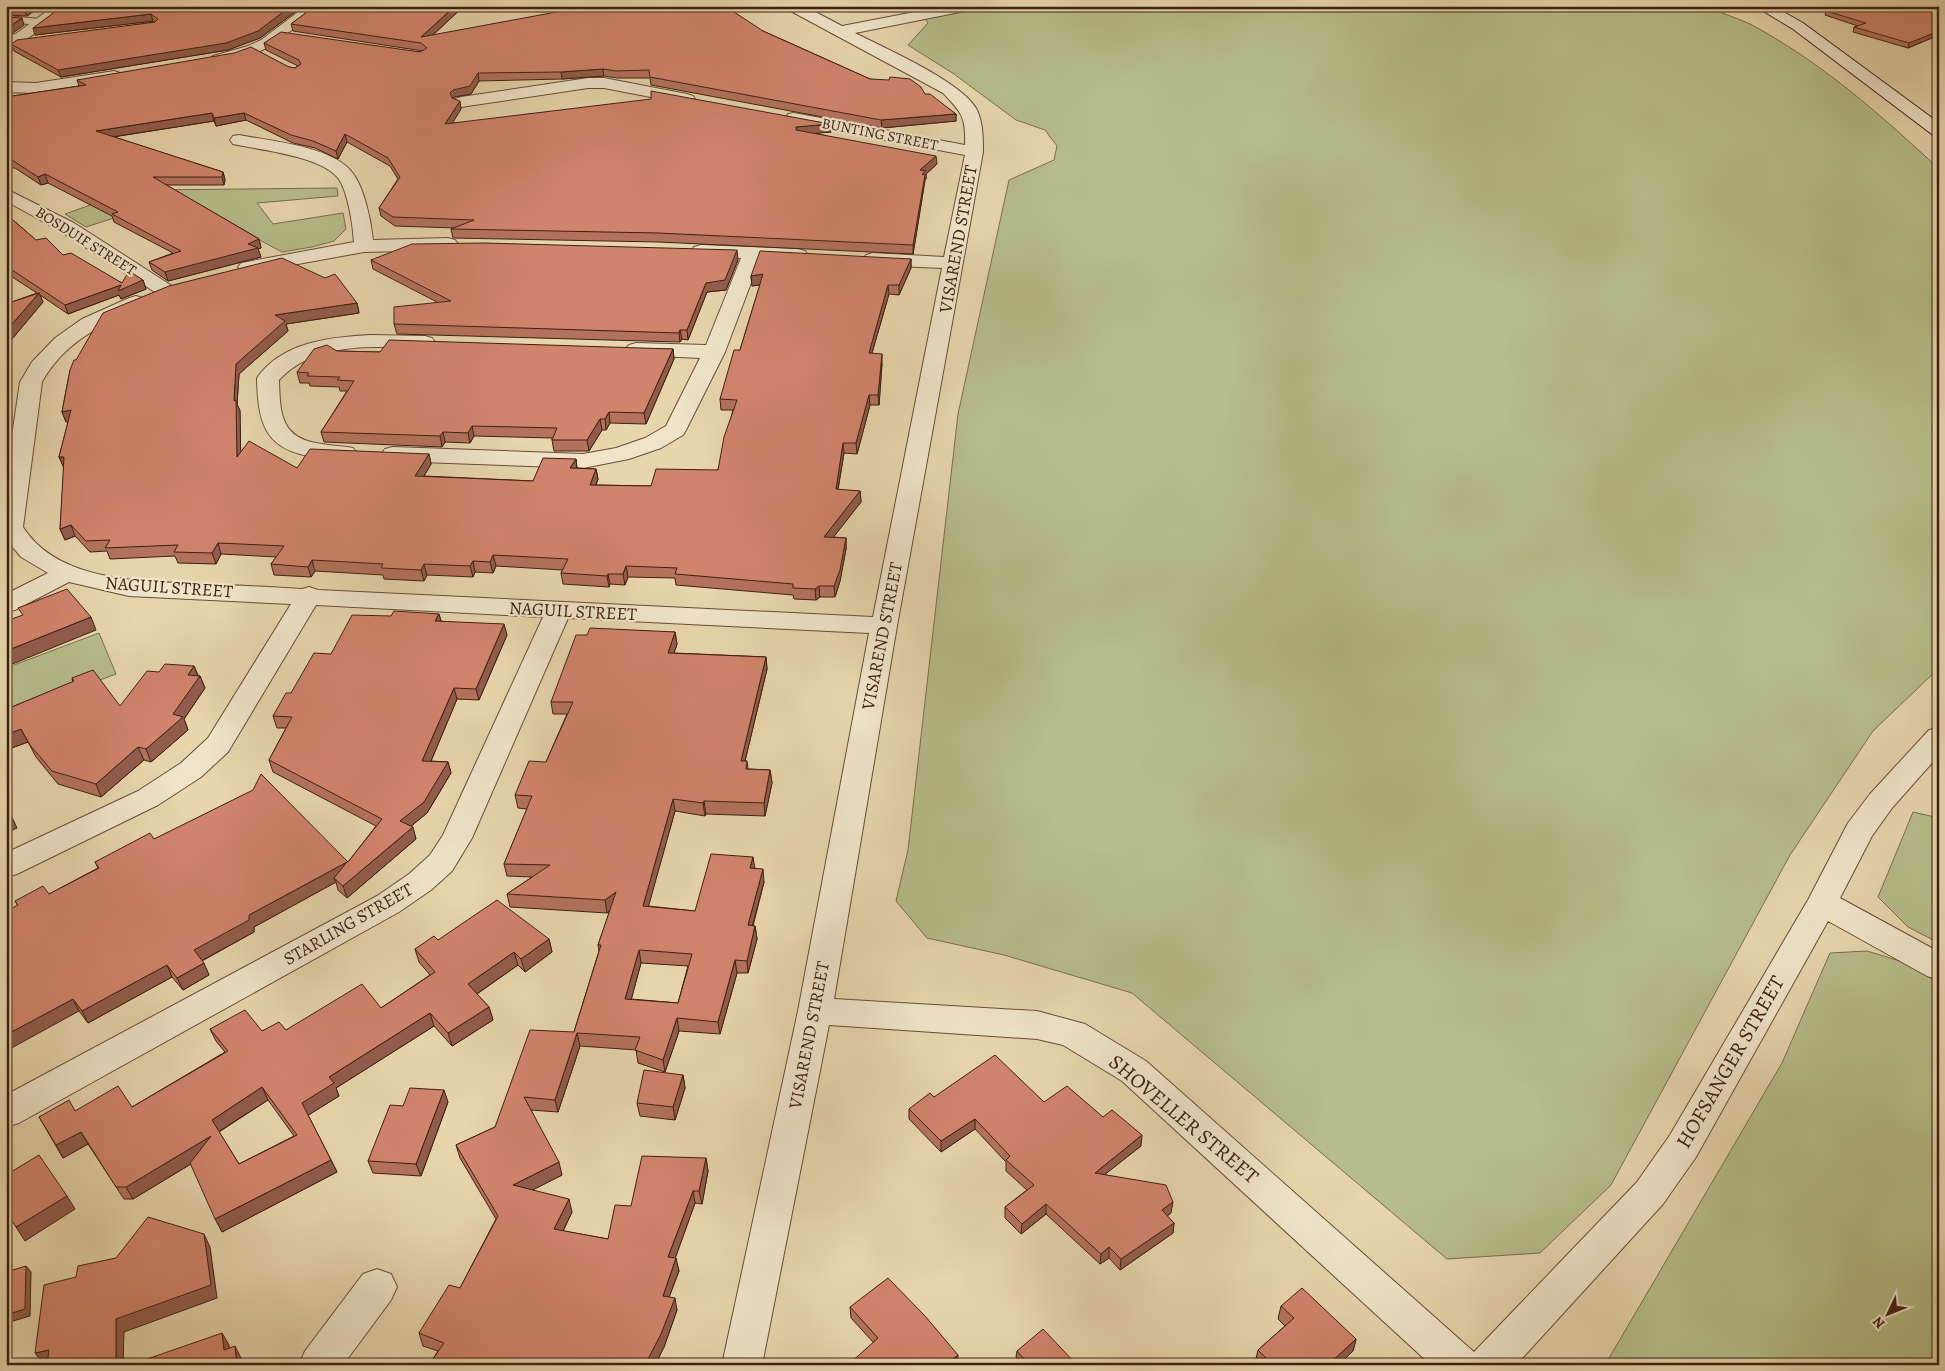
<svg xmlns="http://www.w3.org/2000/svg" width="1945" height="1371" viewBox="0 0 1945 1371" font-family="Alegreya,serif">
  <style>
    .green { fill: #b6bd89; stroke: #7a6e4d }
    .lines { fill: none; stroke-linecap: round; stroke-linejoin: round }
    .lane-casing { stroke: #684d38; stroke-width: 2 }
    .street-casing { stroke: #684d38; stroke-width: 2 }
    .secondary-casing { stroke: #3e2011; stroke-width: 2 }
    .lane { fill: #efe4c9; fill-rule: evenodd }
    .street { fill: #efe4c9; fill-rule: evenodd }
    .secondary { fill: #efe4c9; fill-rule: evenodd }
    .wall { fill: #b4725d; stroke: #3e2011; fill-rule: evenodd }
    .shaded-wall { fill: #925c4c; stroke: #3e2011 }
    .building { fill: #d1846c; stroke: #3e2011; fill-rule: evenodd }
    .labels { text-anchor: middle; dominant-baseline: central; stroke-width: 4.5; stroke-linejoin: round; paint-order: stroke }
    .far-street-label { font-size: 15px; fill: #3e2011; stroke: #efe4c9 }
    .street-label { font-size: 18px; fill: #3e2011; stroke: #efe4c9 }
    .near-street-label { font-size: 21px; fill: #3e2011; stroke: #efe4c9 }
  </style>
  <rect width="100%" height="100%" fill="#e7d5ac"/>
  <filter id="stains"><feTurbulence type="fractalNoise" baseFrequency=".004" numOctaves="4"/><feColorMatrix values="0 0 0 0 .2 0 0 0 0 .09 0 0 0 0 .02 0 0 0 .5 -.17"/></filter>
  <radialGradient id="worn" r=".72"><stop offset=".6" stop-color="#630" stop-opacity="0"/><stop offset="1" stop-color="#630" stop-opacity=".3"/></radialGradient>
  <!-- green -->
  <path class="green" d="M915 6H1703C1718 12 1735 17 1750 24 1820 61 1881 115 1939 169V668L1873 731 1790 855 1611 1185 1540 1253 1447 1259 1132 993 1004 955 927 938 896 901 908 850 958 414 1009 180 1054 160 1057 146 1045 130 1016 120 954 74 908 45 928 23Z
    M337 188 338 196 257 203 273 224 343 213 346 229 334 241 312 247 282 252 179 197 86 227 65 214 121 194 146 190Z
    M99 633 116 674 6 715V668Z
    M1913 812 1939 818V943L1908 927 1878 897Z
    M1867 951 1900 961 1939 979V1365H1605L1782 1063 1830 953Z"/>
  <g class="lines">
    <!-- lane casing -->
    <g class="lane-casing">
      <path id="lane" d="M6 16 41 19 46 22 41 25 6 22Z
        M21 33 26 36 24 38 6 42V36Z"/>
    </g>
    <!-- street casing -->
    <g class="street-casing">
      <path id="street" d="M54 6H71L11 51 6 53V41Z
        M306 6H323L271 46 258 52 218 64 213 62 210 59 213 56 248 46 261 40Z
        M785 6H804L842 26 946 6H977L970 10 855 33C884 48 963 82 977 110 983 123 983 138 983 152L897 626 834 999 1037 1011 1085 1024 1146 1061 1474 1352 1637 1182 1670 1135 1808 900 1848 823 1870 794 1929 730 1939 728V755L1892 808 1872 836 1840 898 1939 952V980L1927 976 1828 921 1696 1157 1663 1204 1516 1365H1431L1122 1081 1063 1045 1037 1039 829 1025 762 1365H722L798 1011 869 633 568 618 472 838 452 871 431 890 399 912 19 1123 6 1127V1095L377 896 409 874 430 855 443 835 543 617 316 605 228 752 201 777 158 805 17 874 6 877V853L138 791 181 763 208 738 291 604 129 596 69 582 15 610 6 612V594L48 573 21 557 6 539V476L20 382 32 362 55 338 82 319 129 298 136 296 143 298 146 302 143 306C102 324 64 342 42 382L23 527C58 582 141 581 199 584 233 585 268 587 302 589L309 587 318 590 873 617 942 268 873 265 866 263 863 259 866 255 873 253 944 257 965 155 794 123 788 122 786 118 788 114 794 113 965 145C966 117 962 113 943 93L787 9Z
        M114 71 120 73 122 76 120 79 36 93 6 92V82L36 83Z
        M588 78H604L687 94 693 96 695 99 693 102 687 104 604 88H588L461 107 455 105 453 102 455 99 461 97Z
        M239 135C270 141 330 146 351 171 364 186 371 220 373 240L448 238 455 240 458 244 455 248 448 250 364 252 248 273 241 271 238 267 241 263 354 242C353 226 348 191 338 178 321 156 260 150 233 144L230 140 233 136Z
        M6 189 74 223 172 286 175 290 172 294 165 296 158 294 60 231 6 201Z
        M701 245 798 249 805 251 808 255 805 259 798 261 760 259 725 352 686 430 683 435 661 448 629 459 583 468 393 461 385 459 381 454 385 449 393 447 583 454 616 448 645 438 666 426 700 358 636 355 629 353 625 349 629 345 636 343 706 345 741 258 694 255 691 251 694 247Z
        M371 335 425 336 432 338 435 342 432 346 425 348C376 347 316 340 279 380 280 415 281 439 322 444 333 446 343 446 353 448L357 453 353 458C341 461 328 459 315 457 265 450 258 424 257 378 282 342 330 337 371 335Z
        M377 1269 391 1274 397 1287 391 1300 343 1365H299L305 1351 363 1274Z"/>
    </g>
    <!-- secondary casing -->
    <g class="secondary-casing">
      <path id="secondary" d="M1755 6H1773L1803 23 1939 123V136L1933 135 1793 29Z"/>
    </g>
    <!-- lane -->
    <use href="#lane" class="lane"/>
    <!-- street -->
    <use href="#street" class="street"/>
    <!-- secondary -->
    <use href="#secondary" class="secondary"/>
  </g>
  <!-- wall -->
  <path class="wall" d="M6 6H41L27 16 6 15Z
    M74 6H303L260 38 228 50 61 77 14 51 11 44 154 22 153 21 35 35Z
    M315 6H464L433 35 763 31 870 79 925 94 956 114V121L882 128 651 85 650 78H617L604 76 562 79 479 81 471 94 454 97 453 99 461 109 452 123 831 132 815 133 937 164 926 174V179L925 180 913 254 659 242 453 238 451 229 455 228 395 226 381 216 379 208 398 179 390 166 347 142 338 159 315 148 293 143 246 120 216 126 214 121 113 137 223 172 225 180 224 185H166L259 239 261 248 258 249 261 257 168 281 152 270 149 262 173 253 114 222 112 216 48 183 41 185 15 168H6V97L79 86 77 80 289 67 295 68 298 66 266 50 264 43 420 52 423 51 293 31 291 24Z
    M1818 6H1939V35L1908 48 1853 32 1854 27 1858 26 1825 15 1826 11 1829 10Z
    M6 214 36 240 63 255 122 283 143 280 146 289 121 299 119 295 68 314 40 295 43 302 7 345 6 304 37 293 6 273Z
    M911 259V268L899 295 889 294 872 353 882 364 879 405H870L857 454 844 453 838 490 860 491 861 502 833 537 846 538V549L840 581 835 597H820L816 600 794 599 793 595 676 585 675 578 628 577 625 585 610 584 609 587 563 584 561 573 563 570 496 566 493 573 475 572 473 577 427 575 424 581 384 579 383 575 315 571 311 577 274 575 271 564 276 557 221 554 216 564 178 563 175 556 110 559 107 551 90 552 75 536 65 540 60 529 64 468 59 457 68 422H66L62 412 70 370 357 303 359 313 286 324 288 331 239 374 237 404 240 411V453L297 468 429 454 431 464 424 476 533 481 576 459 577 468 596 469 598 479 596 485 651 486 718 470 733 410H721L720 399 740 350 760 285 752 286 751 276Z
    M371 260H738L726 290 707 292 688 340 682 339 680 342 397 334 394 324 437 302 373 269Z
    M673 349 674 359 646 424 610 423 606 430H602L589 451H554L552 440V438L474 436 470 443 445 442 442 447 324 442 321 432 347 391H340L339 387 310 386 309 383H300L297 372 337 351 380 352Z
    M439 614 441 621 507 635 479 700 457 699 431 761 448 762 451 773 427 813 411 826 416 839 347 898 338 890 336 882 254 927V932L202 961 209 975 183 990 172 977 88 1023 79 1011 15 901 49 894 98 868 95 862 154 839 348 862 376 826 273 772 269 760 286 728H277L273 716 291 693 331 654 391 616Z
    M675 632 677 644 674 653 766 657 767 669 745 761H747L748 769 770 770 772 783 765 816 706 814 705 816 675 811 648 906 695 911 755 868 764 882 753 926H755L757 939 748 973H737L720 1034 679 1031 665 1072 638 1063 636 1050 580 1046 558 1112 531 1110 562 1175 532 1190 572 1212 563 1231 608 1239 631 1206 706 1158 708 1171 702 1204 695 1203 675 1258 679 1271 669 1297 677 1310 664 1347 655 1365H429L438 1351 423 1346 419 1333 460 1288 496 1219 460 1158 456 1145 495 1127 574 1032 599 951 598 945 610 911 607 913 510 907 507 894 532 877 507 876 504 864 527 809 518 808 515 795 546 762 567 714H553L551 702 587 635ZM641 963 688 966 678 1003 631 999Z
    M194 666 198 675 200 676 205 688 184 719 188 730 151 762 144 760 101 797 58 784 36 757 28 742 6 750V700L12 707 73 682 72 678 120 706 159 672Z
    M549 939 552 952 525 972 518 965 477 994 489 1007 493 1020 452 1046 434 1026 336 1088 339 1096 308 1115 331 1160 337 1172 222 1232 191 1164 133 1199H124L88 1144 63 1158 39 1117 75 1111 132 1107 225 1052 216 1041 210 1029 262 1031 286 1030 381 1008 430 975 419 962 415 949 438 940ZM268 1100 294 1136 239 1164 219 1132Z
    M683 1075 685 1088 675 1120 640 1116 637 1103Z
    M934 1097 1044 1102 1103 1117 1141 1146 1105 1174 1171 1213 1167 1216 1174 1223 1173 1233 1120 1270 1109 1258 1100 1264 1046 1214 1021 1234 1005 1218V1207L1027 1190 1006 1171V1162L975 1129 941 1152 909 1119V1109Z
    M448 1102 421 1176 373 1173 368 1161 403 1106Z
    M1281 1306 1356 1339 1353 1351 1338 1365H1257L1255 1363 1258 1350 1285 1326 1278 1319Z
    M850 1307 958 1365 873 1342 851 1318Z
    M1017 1351 1077 1365H1023L1016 1357Z"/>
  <!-- shaded-wall -->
  <path class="shaded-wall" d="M28 6H41L27 16 24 9Z
    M291 6H303L260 38 228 50 61 77 58 70Z
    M455 6H464L423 44 421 37Z
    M151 14 153 21 35 35 33 28Z
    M22 18 24 25 6 38V29Z
    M1939 31V35L1908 48 1909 43Z
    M603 69 604 76 562 79 561 72Z
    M478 73 479 81 471 94 454 97 451 101 450 93 453 90Z
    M460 101 461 109 447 132 445 124Z
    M212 113 214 121 99 139 96 131Z
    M244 113 246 120 216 126 214 118Z
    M956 114V121L882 128 881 120Z
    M830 124 831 132 797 135 796 127Z
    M345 134 347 142 338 159 336 151Z
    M936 156 937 164 926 174V179L925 180 913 254V245L920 170Z
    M223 172 225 180 224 185 222 177Z
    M45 174 48 183 41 185 38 177Z
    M259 239 261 248 258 249 261 257 168 281 165 272Z
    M737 250 738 260 726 290 707 292 688 340 687 330 706 283Z
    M911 259V268L899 295V285Z
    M763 274 764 284 752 286 751 276Z
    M143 280 146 289 121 299 119 295 68 314 65 305 121 285Z
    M888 285 889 294 869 363V353Z
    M39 293 43 302 7 345 6 347V331Z
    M357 303 359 313 286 324 288 331 239 374 237 404 240 411 241 468 237 457 234 401 236 364 275 315Z
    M680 330 682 339 680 342 679 333Z
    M673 349 674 359 646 424 644 413Z
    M882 354V364L879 405 878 395Z
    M869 395 870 405 857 454 856 443Z
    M71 410 75 421 66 422 62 412Z
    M609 412 610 423 606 430 605 419Z
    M600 419 602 430 589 451 587 440Z
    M472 426 474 436 470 443 468 433Z
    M443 432 445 442 442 447 440 436Z
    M843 443 844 453 836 500V489Z
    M429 454 431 464 418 486 415 476Z
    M59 457H64V468Z
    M576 459 577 470 570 468Z
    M596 469 598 479 592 495 590 485Z
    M860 491 861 502 825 548 824 537Z
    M71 525 75 536 65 540 60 529Z
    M846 538V549L840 581 835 597 834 586Z
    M218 543 221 554 216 564 212 553Z
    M493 555 496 566 493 573 490 562Z
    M312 560 315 571 311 577 308 567Z
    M473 561 475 572 473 577 470 566Z
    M424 564 427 575 424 581 421 570Z
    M626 566 628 577 625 585 623 574Z
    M608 574 610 584 609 587 607 576Z
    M819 586 820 597 816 600 815 589Z
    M439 614 442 625 435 621Z
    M91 617 96 630 10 665 6 656V651Z
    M504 624 507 635 479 700 476 689Z
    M675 632 677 644 670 665 668 653Z
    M766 657 767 669 742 773 741 761Z
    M194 666 199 678 200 676 205 688 184 719 188 730 151 762 146 749 173 714 188 675Z
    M454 688 457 699 426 773 422 761Z
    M21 729 28 742 6 750V735Z
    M138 747 144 760 101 797 96 784Z
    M448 762 451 773 427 813 403 833 400 821Z
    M770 770 772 783 765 816 764 803Z
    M673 799 675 811 645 919 643 906Z
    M704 801 706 814 705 816 703 803Z
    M11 815 17 828 6 833V817Z
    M413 827 416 839 347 898 343 886Z
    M753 857 755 869 750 868Z
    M347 862 334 878 336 882 254 927V932L199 962 194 950 249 915Z
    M763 869 764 882 749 938 748 925Z
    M616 892 619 904 607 913 605 900Z
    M755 926 757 939 748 973 747 961Z
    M549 939 552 952 525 972 521 959Z
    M639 950 641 963 628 1012 625 999Z
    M514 952 518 965 472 997 468 984Z
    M735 960 737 973 720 1034 718 1022Z
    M204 963 209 975 183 990 177 978Z
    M167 965 172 977 88 1023 82 1011Z
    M73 999 79 1011 6 1051V1035Z
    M489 1007 493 1020 452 1046 448 1033Z
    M430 1013 434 1026 336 1088 339 1096 307 1116 302 1103 329 1077Z
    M677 1018 679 1031 665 1072 663 1060Z
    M577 1033 580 1046 558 1112 555 1100Z
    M683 1075 685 1088 675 1120 673 1107Z
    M262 1087 268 1100 218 1132 212 1120Z
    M444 1090 448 1102 421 1176 416 1164Z
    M975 1119V1129L941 1152V1141Z
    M81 1132 88 1144 63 1158 56 1145Z
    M1142 1135 1141 1146 1094 1183 1095 1173Z
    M211 1136 217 1148 133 1199 126 1187Z
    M706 1158 708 1171 702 1204 699 1191Z
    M331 1160 337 1172 222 1232 215 1219Z
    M559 1162 562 1175 517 1198 513 1185Z
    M693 1191 695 1203 671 1270 668 1257Z
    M67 1196 75 1209 25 1241 16 1227Z
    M569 1199 572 1212 558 1242 554 1229Z
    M1173 1202 1171 1213 1160 1221 1162 1210Z
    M1046 1204V1214L1021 1234 1022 1224Z
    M1174 1223 1173 1233 1120 1270 1121 1259Z
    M204 1234 210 1247 217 1298 124 1332 123 1365H116V1319Z
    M1109 1247V1258L1100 1264 1101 1254Z
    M676 1258 679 1271 665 1308 663 1296Z
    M26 1266 31 1272 30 1316 6 1323V1315Z
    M675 1298 677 1310 664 1347 655 1365H645Z
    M222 1333 229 1345 231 1362 224 1350Z
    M1356 1339 1353 1351 1338 1365H1328Z
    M235 1346 241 1358 242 1365H237Z
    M49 1350 57 1362 44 1365 35 1353Z
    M958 1355V1365H945Z"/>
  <!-- building -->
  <path class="building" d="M6 6H28L24 9 6 8Z
    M74 6H291L258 31 226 43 58 70 11 44 17 40 155 22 158 19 151 14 33 28 60 8Z
    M315 6H455L421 37 589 6H725L763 31 870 79 889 80 890 77 910 79 921 87 925 94H930L956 114 881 120 650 77 649 70 616 71 603 69 561 72 478 73 470 86 453 90 450 93 452 98 460 101 445 124 651 99V91L830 124 796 127V130L936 156 920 170 926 171 922 174 925 175 913 245 658 233 451 229 474 220 393 217 379 208 400 177 388 158 345 134 336 151 313 141 291 135 244 113 214 118 212 113 96 131 223 172 222 177H153L259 239 248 244 258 248 165 272 149 262 181 251 112 214 118 212 45 174 38 177 12 160H6V97L86 85 77 80 234 53 251 47 289 67 295 68 301 64 299 60 264 43 281 32 420 52 427 48 421 43 291 24Z
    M1834 6H1939V31L1909 43 1854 27 1866 23 1826 11 1836 7Z
    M6 17 22 18 6 29Z
    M6 214 36 240 46 238 63 255 71 253 122 283 129 271 143 280 118 291 121 285 65 305 6 266Z
    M484 243 737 250 725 280 706 283 687 330H680L679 333 394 324V307L451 301 371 260 412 244Z
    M760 251 911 259 899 285H888L869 353 882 354 878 395H869L856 443H843L836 489 860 491 824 537 846 538 840 570 834 586H819L815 589 793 588V584L675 574 677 568 626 566 623 574H608L607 576 561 573 568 559 493 555 490 562 473 561 470 566 424 564 421 570 381 568 383 564 312 560 308 567 271 564 284 546 218 543 212 553 174 552 178 545 105 548 110 540 86 541 71 525 60 529 64 457H59L71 410 62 412 70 370 74 360H76L103 313 169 286 282 258 325 278 335 274 357 303 275 315 285 321 236 364 234 401 236 400 237 457 249 441 297 468 310 449 429 454 415 476 533 481 543 458 576 459 570 468 596 469 590 485 651 486 656 469 718 470 724 437 737 400 720 399 734 350H740L763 274 751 276Z
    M39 293 6 331V304Z
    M389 340 673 349 644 413 609 412 605 419H600L587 440H552L557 428 472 426 468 433 443 432 440 436 321 432 354 381 337 380 340 377 307 376 309 373 297 372 314 349 327 345 337 351 380 352Z
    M67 589 91 617 6 651V626L8 625 6 621 23 615 18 608Z
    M394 611 439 614 435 621 504 624 476 689 454 688 422 761 448 762 424 802 400 821 413 827 343 886 334 878 347 862 249 915V920L194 950 204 963 177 978 167 965 82 1011 73 999 6 1035V911L18 905 15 901 43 886 49 894 99 868 95 862 150 833 154 839 253 790 261 774 348 862 382 819 269 760 292 717 273 716 286 693H291L314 653 331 654 352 615 391 616Z
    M590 628 675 632 668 653 766 657 741 761H747L746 769 770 770 764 803 704 801 703 803 673 799 643 906 695 911 711 854 753 857 750 868 763 869 748 925 755 926 747 961 735 960 718 1022 677 1018 663 1060 635 1050 640 1037 577 1033 555 1100 524 1097 559 1162 513 1185 569 1199 554 1229 608 1239 615 1205 631 1206 642 1156 706 1158 699 1191H693L668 1257 676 1258 663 1296 675 1298 661 1334 645 1365H429L444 1343 419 1333 449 1285 460 1288 498 1216 456 1145 495 1127 530 1030 574 1032 601 945H598L616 892 605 900 507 894 550 865 504 864 532 796 515 795 529 761 546 762 573 702H551L576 635H587ZM639 950 692 954 678 1003 625 999Z
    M165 664 194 666 188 675 200 676 173 714 183 717 146 749 138 747 96 784 52 771 30 745 21 729 6 735V700H7L12 707 74 681 72 678 93 670 120 706 147 671 159 672Z
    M6 809 11 815 6 817Z
    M497 900 549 939 521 959 514 952 468 984 489 1007 448 1033 430 1013 329 1077 334 1083 302 1103 331 1160 215 1219 190 1163 211 1136 126 1187H116L81 1132 56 1145 39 1117 69 1100 75 1111 118 1086 132 1107 228 1051 210 1029 245 1010 262 1031 279 1022 286 1030 362 984 381 1008 435 972 415 949 434 936 438 940ZM262 1087 297 1135 239 1164 212 1120Z
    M995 1055 1044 1102 1067 1086 1103 1117 1112 1110 1142 1135 1095 1173 1166 1185 1173 1202 1162 1210 1174 1223 1121 1259 1109 1247 1101 1254 1046 1204 1022 1224 1005 1207 1034 1185 1006 1160 1010 1156 975 1119 941 1141 909 1109 930 1093 934 1097Z
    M644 1070 683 1075 673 1107 637 1103Z
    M410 1088 444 1090 416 1164 368 1161 390 1105 403 1106Z
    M39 1155 67 1196 16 1227 6 1212V1175Z
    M148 1217 204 1234 211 1285 116 1319V1365H47L49 1350 35 1353 44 1285 76 1277 78 1266 116 1258Z
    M26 1266 25 1309 6 1315V1272Z
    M888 1278 925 1316 958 1355 945 1365H848L878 1338 850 1307Z
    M1302 1288 1356 1339 1328 1365H1273L1258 1350 1294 1318 1281 1306Z
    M1043 1329 1077 1365H1029L1017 1351Z
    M222 1333 224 1350 235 1346 237 1365H130Z"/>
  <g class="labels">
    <!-- far-street labels -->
    <g class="far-street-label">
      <text transform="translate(880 134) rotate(11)">BUNTING STREET</text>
      <text transform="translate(86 241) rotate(32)">BOSDUIF STREET</text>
    </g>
    <!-- street labels -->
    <g class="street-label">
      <text transform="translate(958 239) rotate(-80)">VISAREND STREET</text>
      <text transform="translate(169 587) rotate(4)">NAGUIL STREET</text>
      <text transform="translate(573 611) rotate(3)">NAGUIL STREET</text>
      <text transform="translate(882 636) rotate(-79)">VISAREND STREET</text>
      <text transform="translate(348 924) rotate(-30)">STARLING STREET</text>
      <text transform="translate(809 1035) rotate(-79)">VISAREND STREET</text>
    </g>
    <!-- near-street labels -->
    <g class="near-street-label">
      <text transform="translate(1730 1062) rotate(-60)">HOFSANGER STREET</text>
      <text transform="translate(1184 1119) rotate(40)">SHOVELLER STREET</text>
    </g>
  </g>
  <!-- margin -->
  <rect width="1945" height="1371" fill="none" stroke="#e7d5ac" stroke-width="25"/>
  <rect x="8" y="8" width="1930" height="1356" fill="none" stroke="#3e2011" stroke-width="2.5"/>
  <rect x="12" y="12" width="1920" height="1346" fill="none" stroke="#3e2011"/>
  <!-- north arrow -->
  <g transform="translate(1888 1314) rotate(227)" stroke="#efe4c9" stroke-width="4" paint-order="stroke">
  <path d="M0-4L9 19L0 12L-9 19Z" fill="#3e2011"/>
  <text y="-8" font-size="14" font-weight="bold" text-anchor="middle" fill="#3e2011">N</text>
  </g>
  <rect width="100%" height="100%" filter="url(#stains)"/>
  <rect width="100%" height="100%" fill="url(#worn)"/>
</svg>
